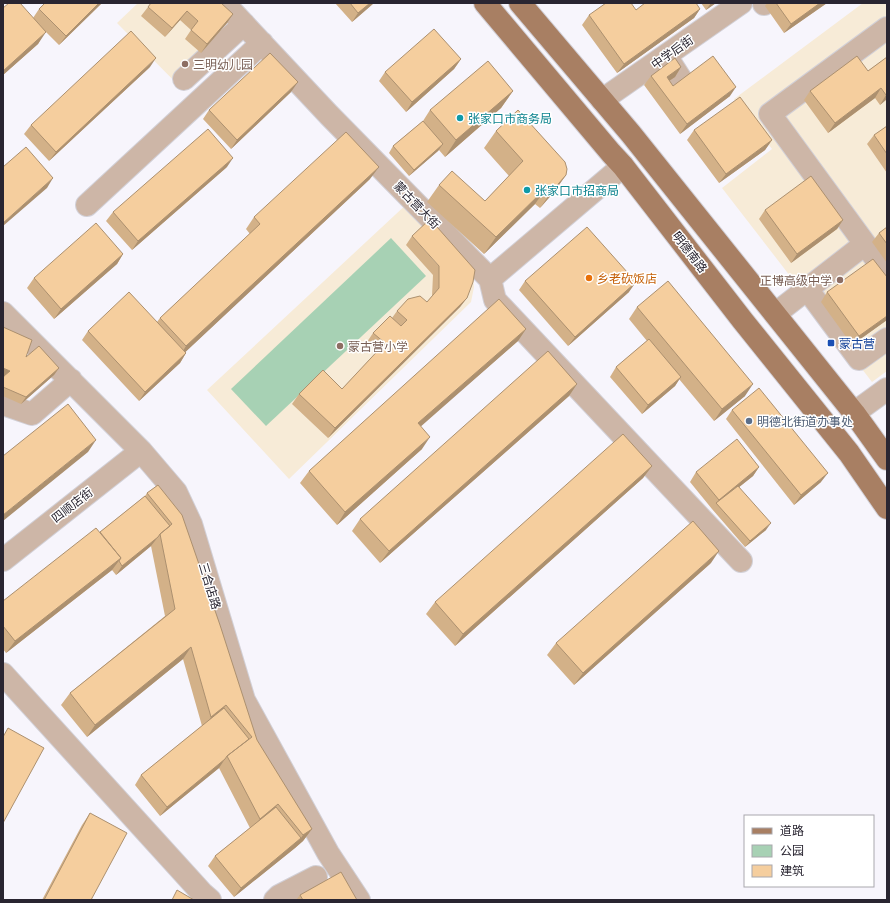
<svg xmlns="http://www.w3.org/2000/svg" width="890" height="903" viewBox="0 0 890 903" font-family="Montserrat,'Noto Sans SC',sans-serif">
  <style>
    .education { fill: #f7ebd7 }
    .green { fill: #a7d1b4 }
    .lines { fill: none; stroke-linecap: round; stroke-linejoin: round }
    .minor-casing { stroke: #d2d0d7; stroke-width: 24 }
    .major-casing { stroke: #d2d0d7; stroke-width: 24 }
    .minor { stroke: #cdb6a7; stroke-width: 22 }
    .major { stroke: #a87f63; stroke-width: 22 }
    .wall { fill: #d3b188 }
    .shaded-wall { fill: #ac906f }
    .building { fill: #f5ce9e; stroke: #ac906f }
    .education-dot { fill: #8d6e63; stroke: #fff; stroke-width: 1.5 }
    .culture-dot { fill: #0f9aa8; stroke: #fff; stroke-width: 1.5 }
    .food-dot { fill: #e8710a; stroke: #fff; stroke-width: 1.5 }
    .transit-dot { fill: #1a4fb4; stroke: #fff; stroke-width: 1.5 }
    .service-dot { fill: #5c6f8a; stroke: #fff; stroke-width: 1.5 }
    .labels { text-anchor: middle; dominant-baseline: central; stroke-width: 3; stroke-linejoin: round; paint-order: stroke }
    .street-label { font-size: 12px; fill: #292531; stroke: #fff }
    .education-label { font-size: 12px; fill: #785e54; stroke: #fff; text-anchor: start }
    .culture-label { font-size: 12px; fill: #0d838f; stroke: #fff; text-anchor: start }
    .food-label { font-size: 12px; fill: #c56008; stroke: #fff; text-anchor: start }
    .transit-label { font-size: 12px; fill: #164399; stroke: #fff; text-anchor: start }
    .service-label { font-size: 12px; fill: #4e5e75; stroke: #fff; text-anchor: start }
  </style>
  <rect width="100%" height="100%" fill="#f7f5fc"/>
  <!-- education -->
  <path class="education" d="M138 3H211L242 37 184 91 117 23Z
    M863 3H887V371L872 382 722 188 772 149 734 99Z
    M410 201 472 267 474 287 471 302 289 479 207 390Z"/>
  <!-- green -->
  <path class="green" d="M391 238 426 276 266 426 231 389Z"/>
  <g class="lines">
    <!-- minor casing -->
    <g class="minor-casing">
      <path id="minor" d="M224 3 329 115 490 279 623 166
        M764 4 765 3
        M887 28 770 114 887 274
        M666 56 682 81
        M184 79 244 24
        M602 100 741 3
        M87 205 262 43
        M490 279 495 300 741 561
        M807 289 859 359 887 339
        M3 313 141 451 176 492 191 524 244 700 328 853 359 900
        M775 314 865 244
        M3 404 32 414 71 380
        M854 413 887 389
        M3 560 141 451
        M3 674 202 893 210 900
        M275 900 279 896 316 877"/>
    </g>
    <!-- major casing -->
    <g class="major-casing">
      <path id="major" d="M485 3 611 153 623 166 743 321 849 453 887 508
        M520 3 631 134 854 413 887 459"/>
    </g>
    <!-- minor -->
    <use href="#minor" class="minor"/>
    <!-- major -->
    <use href="#major" class="major"/>
  </g>
  <!-- wall -->
  <path class="wall" d="M45 3H102L59 45 45 31 38 44 3 75V8L33 18 39 9Z
    M335 3H374L352 22Z
    M701 3H716L706 10Z
    M767 3H827L784 33 765 6Z
    M148 7 233 14 227 23 201 53 185 39 191 30 180 20 165 37 141 16Z
    M700 9 694 18 617 73 582 25 589 15Z
    M887 57V99L880 105 875 98 828 133 804 100 810 91 868 71Z
    M461 59 454 69 406 112 379 81 385 72Z
    M150 67 49 161 24 134 31 125Z
    M681 67 675 77 669 81 673 86 730 96 680 134 644 85 651 76Z
    M513 91 501 108 445 157 439 150 409 176 389 153 393 146 423 121 430 110Z
    M291 92 231 149 203 119 209 110Z
    M887 126V173L867 144 874 135Z
    M694 130 772 140 765 150 719 183 687 140Z
    M496 131 566 175 554 192 540 208 535 204 484 254 427 202 439 185 485 201 509 176 484 148Z
    M227 167 132 250 106 221 113 212Z
    M370 179 185 352 186 353 180 363 139 401 82 340 88 331 157 322 160 318 250 234 246 229 254 217Z
    M765 210 843 220 837 229 791 263 759 219Z
    M887 227V263L872 242 879 233Z
    M412 236 467 298 460 307 328 438 292 404 299 394 342 389 377 352 367 342 373 333 392 318 397 311 427 302 432 296 433 275 406 245Z
    M123 254 117 264 54 319 27 288 34 278Z
    M887 277V320L852 345 821 302 827 292Z
    M525 281 629 292 568 346 519 290Z
    M637 307 745 396 714 421 679 379 675 386 642 414 610 377 616 367 647 341 629 319Z
    M526 329 518 341 420 426 422 449 337 525 300 483 309 471Z
    M26 357 59 368 54 375 21 404 3 396V377Z
    M577 384 569 396 380 563 352 531 360 519Z
    M732 410 821 482 794 505 726 419Z
    M652 466 643 478 455 646 426 614 435 602Z
    M759 467 753 476 739 487 766 530 745 547 712 509 690 482 696 472Z
    M158 485 257 740 312 829 303 841 295 848 234 897 208 866 215 856 250 828 219 768 160 816 135 785 141 775 202 726 183 659 87 737 61 705 70 693 165 616 151 546 116 575 112 570 6 653 3 649V601L100 532 145 496 147 493Z
    M711 563 574 685 547 655 556 643Z
    M90 813 91 900H42L82 825Z
    M300 895 357 900H296Z"/>
  <!-- shaded-wall -->
  <path class="shaded-wall" d="M99 3H102L59 45 66 36Z
    M370 3H374L352 22 358 13Z
    M711 3H716L706 10Z
    M820 3H827L784 33 791 24Z
    M700 9 694 18 617 73 624 64Z
    M187 11 180 20 165 37 172 28Z
    M233 14 227 23 201 53 207 44Z
    M46 32 38 44 3 75V71Z
    M156 58 150 67 49 161 56 152Z
    M461 59 454 69 406 112 412 102Z
    M681 67 675 77 660 87 667 77Z
    M298 82 291 92 231 149 237 140Z
    M736 87 730 96 680 134 687 124Z
    M881 88 875 98 828 133 835 123Z
    M513 91 501 108 445 157 456 140Z
    M886 95H887V99L880 105Z
    M772 140 765 150 719 183 726 174Z
    M443 144 438 151 409 176 414 170Z
    M233 158 227 167 132 250 138 241Z
    M379 167 370 179 178 359 186 346Z
    M566 175 554 192 540 208 552 191Z
    M53 178 47 188 3 226V223Z
    M547 187 535 204 484 254 496 237Z
    M843 220 837 229 791 263 797 254Z
    M123 254 117 264 54 319 61 309Z
    M636 282 629 292 568 346 575 337Z
    M467 298 460 307 328 438 335 428Z
    M887 316V320L852 345 859 336Z
    M526 329 518 341 410 436 418 423Z
    M186 353 180 363 139 401 145 392Z
    M3 368 10 371 5 377 3 376Z
    M59 368 54 375 21 404 26 397Z
    M681 377 675 386 642 414 648 405Z
    M577 384 569 396 380 563 389 551Z
    M753 384 745 396 714 421 722 409Z
    M430 437 422 449 337 525 345 512Z
    M96 440 88 452 3 521V515Z
    M652 466 643 478 455 646 463 634Z
    M759 467 753 476 718 504 716 503 719 500Z
    M828 473 821 482 794 505 801 495Z
    M771 523 766 530 745 547 750 541Z
    M158 537 151 546 116 575 122 566Z
    M719 551 711 563 574 685 583 673Z
    M121 558 112 570 6 653 15 641Z
    M191 647 183 659 87 737 95 725Z
    M226 705 218 717 203 729 211 717Z
    M225 759 219 768 160 816 167 807Z
    M278 804 269 816 251 831 260 819Z
    M312 829 303 841 295 848 234 897 241 888 301 838 303 835Z"/>
  <!-- building -->
  <path class="building" d="M9 3H20L46 32 3 71V8Z
    M45 3H99L66 36 39 9Z
    M151 3H221L233 14 207 44 191 30 198 21 187 11 172 28 148 7Z
    M350 3H370L358 13Z
    M606 3H631L636 10 645 3H696L700 9 624 64 589 15Z
    M776 3H820L791 24Z
    M434 29 461 59 412 102 385 72Z
    M131 31 156 58 56 152 31 125Z
    M270 53 298 82 237 140 209 110Z
    M713 56 736 87 687 124 651 76 675 58 681 67 667 77 673 86Z
    M857 56 868 71 887 57V95H886L881 88 835 123 810 91Z
    M488 61 513 91 456 140 430 110Z
    M740 97 772 140 726 174 694 130Z
    M518 110 565 162 567 169 566 175 552 191 547 187 496 237 439 185 452 171 485 201 523 161 496 131Z
    M423 121 443 144 414 170 393 146Z
    M887 126V154L874 135Z
    M208 129 233 158 138 241 113 212Z
    M346 132 379 167 186 346 160 318 260 224 254 217Z
    M26 147 53 178 3 223V167Z
    M811 176 843 220 797 254 765 210Z
    M430 219 475 270 473 282 467 298 335 428 299 394 323 370 342 389 385 343 373 333 390 316 401 326 407 320 397 311 408 299 420 296 427 302 439 288V266L412 236Z
    M96 223 123 254 61 309 34 278Z
    M587 227 636 282 575 337 525 281Z
    M887 227V244L879 233Z
    M873 259 887 277V316L859 336 827 292Z
    M668 281 753 384 722 409 637 307Z
    M129 292 186 353 145 392 88 331Z
    M499 299 526 329 418 423 430 437 345 512 309 471Z
    M3 327 32 340 26 357 39 346 59 368 26 397 3 387V378L4 376 10 371 3 368Z
    M649 339 681 377 648 405 616 367Z
    M548 351 577 384 389 551 360 519Z
    M759 388 828 473 801 495 732 410Z
    M68 404 96 440 3 515V456Z
    M623 434 652 466 463 634 435 602Z
    M737 439 759 467 719 500 696 472Z
    M158 485 182 515 220 625 257 740 312 829 303 835 278 804 260 819 227 756 252 737 226 705 211 717 191 647 95 725 70 693 175 609 160 534 172 524 147 493Z
    M738 486 771 523 750 541 716 503Z
    M145 496 170 526 160 534 158 537 122 566 119 561 121 558 100 532Z
    M693 521 719 551 583 673 556 643Z
    M96 528 121 558 15 641 3 626V601Z
    M224 708 249 739 227 756 225 759 167 807 141 775Z
    M8 728 44 748 3 823V737Z
    M276 807 301 838 241 888 215 856Z
    M90 813 127 833 91 900H44Z
    M341 872 357 900H303L300 895Z
    M177 890 194 900H172Z"/>
  <!-- markers -->
  <g class="education-dot">
    <circle cx="185" cy="64" r="4"/>
    <circle cx="840" cy="280" r="4"/>
    <circle cx="340" cy="346" r="4"/>
  </g>
  <g class="culture-dot">
    <circle cx="460" cy="118" r="4"/>
    <circle cx="527" cy="190" r="4"/>
  </g>
  <circle class="food-dot" cx="589" cy="278" r="4"/>
  <rect class="transit-dot" x="827" y="339" width="8" height="8" rx="2"/>
  <circle class="service-dot" cx="749" cy="421" r="4"/>
  <g class="labels">
    <!-- street labels -->
    <g class="street-label">
      <text transform="translate(672 52) rotate(-35)">中学后街</text>
      <text transform="translate(417 205) rotate(46)">蒙古营大街</text>
      <text transform="translate(690 252) rotate(52)">明德南路</text>
      <text transform="translate(72 505) rotate(-38)">四顺店街</text>
      <text transform="translate(210 586) rotate(73)">三合店路</text>
    </g>
    <!-- education labels -->
    <g class="education-label">
      <text x="193" y="64">三明幼儿园</text>
      <text x="832" y="280" text-anchor="end">正博高级中学</text>
      <text x="348" y="346">蒙古营小学</text>
    </g>
    <!-- culture labels -->
    <g class="culture-label">
      <text x="468" y="118">张家口市商务局</text>
      <text x="535" y="190">张家口市招商局</text>
    </g>
    <!-- food labels -->
    <g class="food-label">
      <text x="597" y="278">乡老砍饭店</text>
    </g>
    <!-- transit labels -->
    <g class="transit-label">
      <text x="839" y="343">蒙古营</text>
    </g>
    <!-- service labels -->
    <g class="service-label">
      <text x="757" y="421">明德北街道办事处</text>
    </g>
  </g>
  <!-- border -->
  <rect width="890" height="903" fill="none" stroke="#292531" stroke-width="8"/>
  <!-- legend -->
  <rect x="744" y="815" width="130" height="72" fill="#ffffff" stroke="#a9a8ad"/>
  <rect x="752" y="828" width="20" height="6" fill="#a87f63" stroke="#a9a8ad"/>
  <text x="780" y="835" font-size="12" fill="#292531">道路</text>
  <rect x="752" y="845" width="20" height="12" fill="#a7d1b4" stroke="#a9a8ad"/>
  <text x="780" y="855" font-size="12" fill="#292531">公园</text>
  <rect x="752" y="865" width="20" height="12" fill="#f5ce9e" stroke="#a9a8ad"/>
  <text x="780" y="875" font-size="12" fill="#292531">建筑</text>
</svg>
